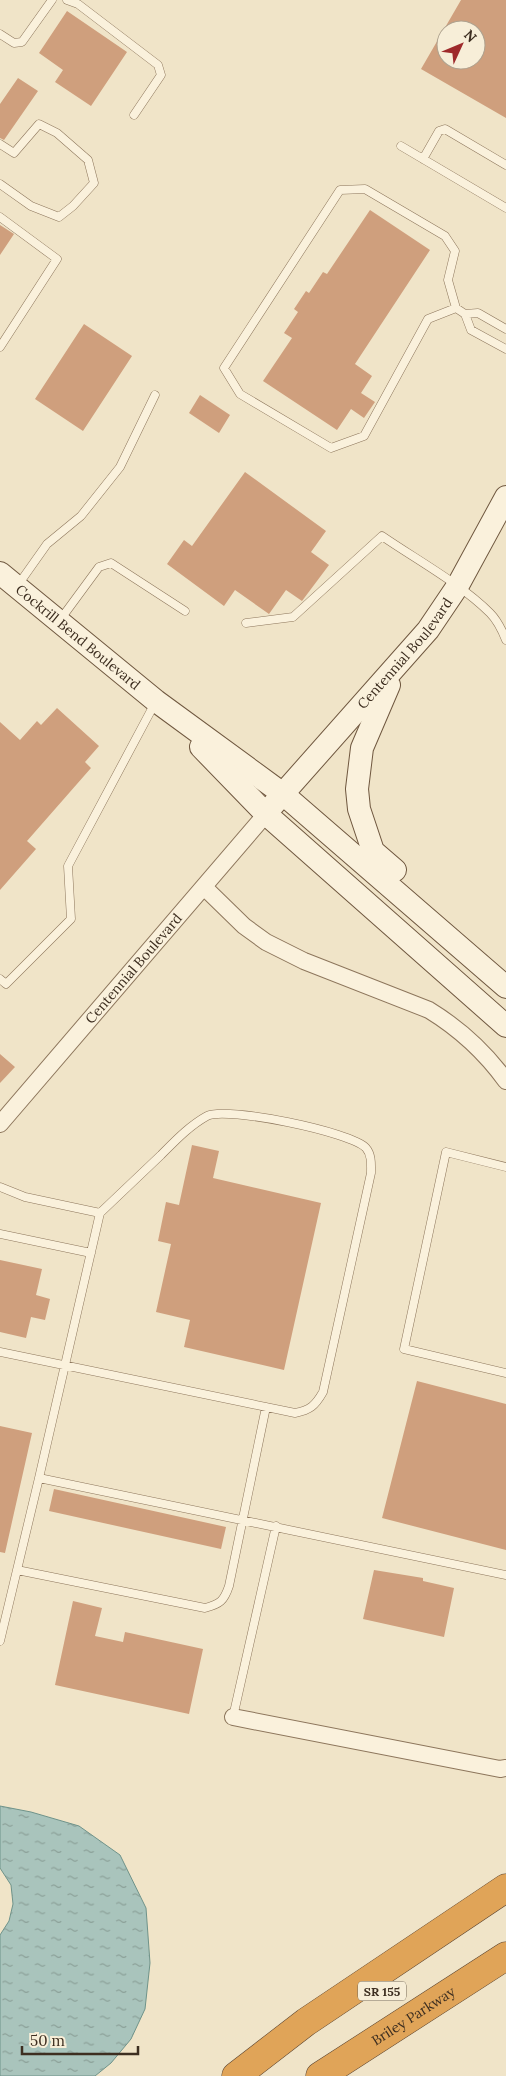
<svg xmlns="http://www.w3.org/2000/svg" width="506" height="2076" viewBox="0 0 506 2076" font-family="Lora,serif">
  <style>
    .water { fill: url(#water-ripples); stroke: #6f938a }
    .building { fill: #cf9f7d; fill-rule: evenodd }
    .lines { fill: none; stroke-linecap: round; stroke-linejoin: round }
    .lane-casing { stroke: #8d765c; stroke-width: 9 }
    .street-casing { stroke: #8d765c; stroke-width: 18 }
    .secondary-casing { stroke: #6f573f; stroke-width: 24 }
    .highway-casing { stroke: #5b4430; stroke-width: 29 }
    .lane { stroke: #faf1dc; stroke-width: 8 }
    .street { stroke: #faf1dc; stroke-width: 16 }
    .secondary { stroke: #faf1dc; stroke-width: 22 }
    .highway { stroke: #e0a458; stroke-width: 28 }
    .labels { text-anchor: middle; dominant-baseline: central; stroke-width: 4; stroke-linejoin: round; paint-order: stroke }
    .shield { fill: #f7eed8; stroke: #756857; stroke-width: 1 }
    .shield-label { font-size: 12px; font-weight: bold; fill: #3d2e20 }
    .street-label { font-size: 14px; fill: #3d2e20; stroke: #f7eed8 }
  </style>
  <defs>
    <pattern id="water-ripples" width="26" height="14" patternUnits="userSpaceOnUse" patternTransform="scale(1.25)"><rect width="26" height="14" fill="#a9c4bc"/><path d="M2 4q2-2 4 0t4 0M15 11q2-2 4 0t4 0" fill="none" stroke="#8ba098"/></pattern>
  </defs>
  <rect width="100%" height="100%" fill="#f0e4c8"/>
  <!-- water -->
  <path class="water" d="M0 1806 31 1812 79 1826 120 1855 146 1908 150 1963 145 2009 131 2039 111 2063 95 2076H0V1935L9 1921 13 1904 11 1885 0 1868Z"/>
  <!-- building -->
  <path class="building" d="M461 0H506V118L421 69ZM446 30H476V60H446Z
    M67 11 127 52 91 106 55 82 63 70 39 53Z
    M18 78 38 91 4 140 0 138V104Z
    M370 210 430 250 355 364 372 376 361 393 375 402 364 418 351 409 337 430 263 381 292 338 284 333 298 312 294 309 306 291 309 293 323 272 327 274Z
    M0 225 14 234 0 255Z
    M84 324 132 356 83 431 35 399Z
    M200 395 230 415 219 433 189 413Z
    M245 472 326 531 311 552 329 565 302 601 286 590 269 614 235 590 224 606 167 564 184 540 192 546Z
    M57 708 99 746 85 762 91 768 27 841 36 849 0 890V722L20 740 37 721 41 725Z
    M0 1054 15 1067 0 1083Z
    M192 1145 219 1151 213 1178 321 1203 284 1370 184 1347 190 1320 156 1312 171 1244 158 1241 166 1202 179 1205Z
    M0 1260 42 1269 36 1295 50 1299 45 1320 31 1317 26 1338 0 1332Z
    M417 1381 506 1404V1550L382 1518Z
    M0 1426 32 1433 5 1553 0 1552Z
    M54 1489 226 1527 221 1549 49 1511Z
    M374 1570 423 1578V1581L454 1588 444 1637 363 1619Z
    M73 1601 102 1608 95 1636 123 1642 125 1632 203 1649 189 1714 55 1685Z"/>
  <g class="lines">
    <!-- lane casing -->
    <g class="lane-casing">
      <path id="lane" d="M67 0 78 4 158 65 161 75 134 115
        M0 34 14 43 22 42 52 0
        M0 144 14 153 39 124 57 133 88 160 94 183 73 206 59 217 31 206 0 184
        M401 146 506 208
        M423 159 439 131 445 129 506 165
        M0 217 57 259 0 347
        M456 308 428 319 364 436 331 448 240 394 224 368 340 190 365 189 445 236 455 251 448 280 456 308 465 314
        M506 329 478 313 465 314 471 330 506 349
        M18 585 47 544 81 516 120 467 155 395
        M60 620 99 567 111 563 185 611
        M246 623 293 617 382 536C417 560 461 584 490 613 498 621 502 630 506 640
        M0 979 6 984 71 919 68 866 155 703
        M506 1167 446 1152 404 1349 506 1373
        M0 1187 25 1197 100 1213 39 1478 506 1575
        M0 1234 91 1253
        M0 1352 295 1413C310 1410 315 1406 323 1392L371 1173C371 1165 372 1155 366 1148 352 1132 226 1106 207 1116 189 1126 175 1141 161 1155 140 1175 120 1194 100 1213
        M17 1570 205 1608C220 1604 224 1601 229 1586L266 1407
        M0 1641 39 1478
        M233 1717 276 1526"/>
    </g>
    <!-- street casing -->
    <g class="street-casing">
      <g id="street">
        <path d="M204 887 244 926 266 942 304 961 429 1010C460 1029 485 1052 506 1081"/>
        <path id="s1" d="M0 1124 266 814"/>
        <path d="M233 1717 500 1769 506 1768"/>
      </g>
    </g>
    <!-- secondary casing -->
    <g class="secondary-casing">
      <g id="secondary">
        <path id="s2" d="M0 573 156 701 283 794 506 987"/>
        <path d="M389 685 362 748 357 789 359 809 373 851 395 870"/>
        <path d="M201 747 266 814 506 1026"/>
        <path id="s3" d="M273 805 428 630 457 587 506 497"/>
      </g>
    </g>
    <!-- highway casing -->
    <g class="highway-casing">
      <g id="highway">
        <path d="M236 2076 306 2022 506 1888"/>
        <path id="s4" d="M320 2076 506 1956"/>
      </g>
    </g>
    <!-- lane -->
    <use href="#lane" class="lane"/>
    <!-- street -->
    <use href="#street" class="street"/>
    <!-- secondary -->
    <use href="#secondary" class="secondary"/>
    <!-- highway -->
    <use href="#highway" class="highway"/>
  </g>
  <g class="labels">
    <!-- shield labels -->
    <rect class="shield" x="358" y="1981.5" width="48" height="19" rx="4"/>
    <g class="shield-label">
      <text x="382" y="1991">SR 155</text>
    </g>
    <!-- street labels -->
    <g class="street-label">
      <text stroke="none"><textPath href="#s2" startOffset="101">Cockrill Bend Boulevard</textPath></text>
      <text stroke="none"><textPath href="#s3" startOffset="201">Centennial Boulevard</textPath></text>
      <text stroke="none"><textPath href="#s1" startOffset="205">Centennial Boulevard</textPath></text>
      <text stroke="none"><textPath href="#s4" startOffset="111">Briley Parkway</textPath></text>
    </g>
  </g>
  <!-- north arrow -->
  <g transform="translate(461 45) rotate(46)"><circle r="24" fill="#f7eed8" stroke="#ada18e"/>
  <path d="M0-4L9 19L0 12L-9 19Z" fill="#9e2a2b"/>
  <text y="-8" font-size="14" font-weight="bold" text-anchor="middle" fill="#3d2e20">N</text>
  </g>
  <!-- scale -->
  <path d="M22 2046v8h116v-8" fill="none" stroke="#3d2e20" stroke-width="2.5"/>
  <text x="30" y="2046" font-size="15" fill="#3d2e20" stroke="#f7eed8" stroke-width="4" paint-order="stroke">50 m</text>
</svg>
